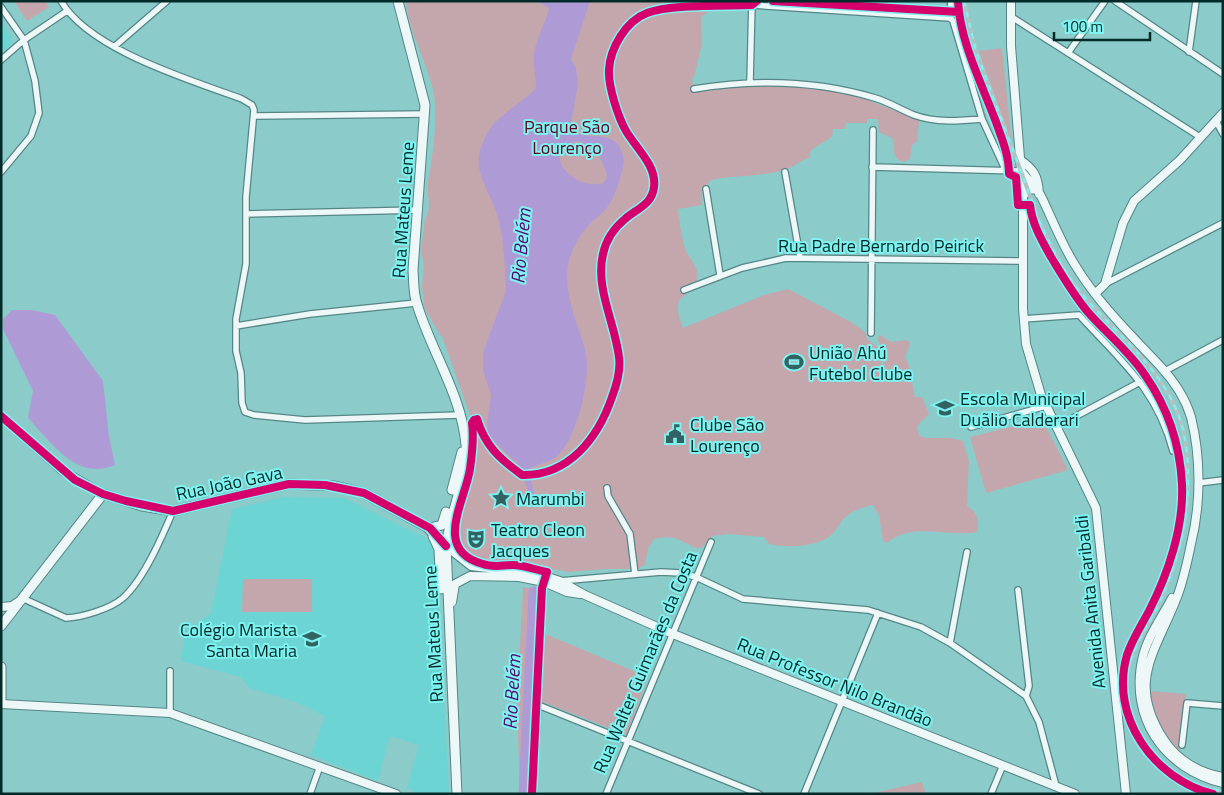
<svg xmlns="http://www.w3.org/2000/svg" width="1224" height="795" viewBox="0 0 1224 795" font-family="'Titillium Web',sans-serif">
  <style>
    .built { fill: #6cd4d2 }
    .green { fill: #c4a7ad }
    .water { fill: #ae9bd5; fill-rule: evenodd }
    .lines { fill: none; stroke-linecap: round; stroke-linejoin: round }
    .river { stroke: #ae9bd5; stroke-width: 11 }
    .street-casing { stroke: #548686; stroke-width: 8 }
    .secondary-casing { stroke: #548686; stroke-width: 10 }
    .primary-casing { stroke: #548686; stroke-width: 11 }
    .street { stroke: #eef7f7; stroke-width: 5.5 }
    .secondary { stroke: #eef7f7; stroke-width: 8 }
    .primary { stroke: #eef7f7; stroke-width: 9 }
    .rail-casing { stroke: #b0c2c2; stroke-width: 4 }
    .rail { stroke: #7ef3f0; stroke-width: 2; stroke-dasharray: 5.5; stroke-linecap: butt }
    .cycleway-casing { stroke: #7ef3f0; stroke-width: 11 }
    .cycleway { stroke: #d6006c; stroke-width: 8 }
    .labels { text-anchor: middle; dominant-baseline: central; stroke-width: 4; stroke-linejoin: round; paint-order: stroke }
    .park-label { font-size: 18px; fill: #650020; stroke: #7ef3f0 }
    .street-label { font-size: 18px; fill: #022a29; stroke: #7ef3f0 }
    .poi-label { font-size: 18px; fill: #022a29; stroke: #7ef3f0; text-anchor: start }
    .water-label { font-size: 19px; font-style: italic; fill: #550972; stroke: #7ef3f0 }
  </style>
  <rect width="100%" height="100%" fill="#8bcbca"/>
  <!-- built -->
  <path class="built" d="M1 22 12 37V44L1 53Z
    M284 497 344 498 431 541 436 549 449 794H424L407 789 419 745 390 736 378 781 311 755 325 716 296 702 249 688 241 677 181 661 185 630 211 614 232 509Z"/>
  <!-- green -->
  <path class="green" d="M14 1H45L49 7 27 21Z
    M406 1H733L716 6 701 17 702 44 694 77 692 79 693 86 707 90 732 86 801 84 868 98 870 101 919 120 917 141 912 145 910 159 904 162C889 157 897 150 892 138L879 132 878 119H867V123H846L845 129H833L832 137 811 150 809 158C800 161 792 168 784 170 760 177 736 175 711 180L702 192V205L678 209C680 222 681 238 686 251 690 259 700 269 697 279 690 304 668 288 683 328L764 295 788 289 851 322 866 333 867 339 880 349 882 368C888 354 883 350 877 338L880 335 891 342 907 340 910 343 905 358C913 368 911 384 915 397H922L929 414 917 426 919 436C934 441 945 434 963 441L969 461 967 506C977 512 980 521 977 532 947 538 913 521 887 543L883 541 879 516 873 505C861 508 850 511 842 521 837 527 834 534 827 538 811 547 786 548 769 544L764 537 729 534 712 536C700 554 698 549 682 541 673 536 664 537 654 539L648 549 645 565 636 569H605L569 572 511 561 503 565 484 562 463 550 459 515 472 468 475 429 442 336 440 335 425 309 422 287 424 264 421 252 425 219C433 208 426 194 428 182 433 154 440 109 431 82 423 54 409 31 406 1Z
    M1002 48 1012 145 979 51Z
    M1042 419 1068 470 986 493 970 437Z
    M243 579H312V612H242Z
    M523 587 540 590 538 631 648 677 627 735 535 699 530 791 520 792 517 706Z
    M1149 691 1186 694 1179 752 1159 725Z
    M922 782 926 794H873V793Z"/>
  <!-- water -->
  <path class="water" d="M537 1H590L571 59 576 68 578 84 570 129C584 143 617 126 623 156 625 163 622 171 620 178 617 188 614 198 608 206 604 212 597 217 592 222 582 231 574 245 570 257 560 291 578 321 586 353 591 379 577 440 556 457 548 463 537 464 529 469L534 494 529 496 522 468 495 442 489 434 487 424 491 395 483 370V352L506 291C506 275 503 234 498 218 489 185 466 170 488 132 499 113 522 104 536 88 536 73 531 60 536 45 539 32 547 21 549 8ZM578 141C593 146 605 161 607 178L603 183C574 192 537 150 578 141Z
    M12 310H32L55 315 103 381 109 436 115 465C77 482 51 442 28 418L33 391 3 329V319Z"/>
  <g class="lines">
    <!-- river -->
    <path class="river" d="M524 794 534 592"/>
    <!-- street casing -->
    <g class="street-casing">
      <path id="street" d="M61 1C89 50 191 80 242 99L252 105 254 110 246 197V264L236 319V351L241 373 242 403 245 412 254 415 305 420 460 415
        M951 1 950 18 953 21 982 119 1006 171
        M1115 1 1223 74
        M1 7 24 40 35 81 39 113 31 136 1 172
        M706 7 752 5 950 18
        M840 10V1
        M1010 16 1200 137
        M115 46 167 1
        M1189 52 1196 1
        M1068 53 1105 1
        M1 60 24 40 67 11
        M750 82 752 1
        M694 89C755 79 815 80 875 98 889 102 901 110 914 115 936 123 959 121 982 119
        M255 116 425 114
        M1216 121 1223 134
        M872 167 1021 171
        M785 172 800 257
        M706 189 720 275
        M246 214 419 210
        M1105 284 1223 223
        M684 290 742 268 786 258 1023 261
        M1023 319 1079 315C1120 360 1157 389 1173 451
        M236 326 310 314 416 303
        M871 333 873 130
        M1165 371 1223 340
        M971 427 1046 406
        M1056 427 1140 382
        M1198 483 1223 480
        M607 488 608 496 630 534 635 574
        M560 581 661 572 681 573 696 577 743 599 868 610 921 627 950 643 1026 696 1039 722 1056 786
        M1018 590 1029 686 1026 696
        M22 598 66 618C83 617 110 609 123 598 144 579 162 537 173 511
        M950 643 967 552
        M170 713V671
        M1182 745 1187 703 1223 706
        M534 770 538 705 759 794
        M310 794 320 766
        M606 794 711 542
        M804 794 878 613
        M991 794 1003 765"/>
    </g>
    <!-- secondary casing -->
    <g class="secondary-casing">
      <path id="secondary" d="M1011 1V46L1023 195V309L1026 344 1041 395 1096 508 1126 794
        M1019 159C1034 169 1038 176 1039 194
        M1021 171C1027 179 1035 186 1040 194 1052 218 1061 243 1075 265 1098 303 1130 334 1160 366 1174 381 1185 397 1191 417 1201 457 1201 504 1191 544 1187 563 1183 584 1175 602 1154 654 1127 683 1164 740 1177 760 1199 773 1223 777
        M1095 294 1105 284 1123 223 1134 201 1180 160 1223 113
        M1 416 63 471 103 494
        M446 546 471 566 538 574 560 581 585 595 673 634 1075 794
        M1172 598C1162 617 1148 636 1143 656 1128 717 1164 769 1223 783
        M452 602 455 584 470 576 519 577 544 582 567 592 580 594
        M1 607 12 606 18 602
        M1 704 170 713 396 794"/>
    </g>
    <!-- primary casing -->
    <g class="primary-casing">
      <path id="primary" d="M398 1 425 105 413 270C414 282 413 293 417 304 431 351 462 396 466 445 468 473 450 515 446 546L457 794
        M1023 195 1029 189H1036
        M452 490 462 452
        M430 528 442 525 446 512
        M433 536 439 549 441 589
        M1 626 103 494 142 506 173 511 289 484 335 486 364 493 427 527 446 546
        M1 667V703"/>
    </g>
    <!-- street -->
    <use href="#street" class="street"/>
    <!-- secondary -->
    <use href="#secondary" class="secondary"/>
    <!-- primary -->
    <use href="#primary" class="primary"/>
    <!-- rail casing -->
    <g class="rail-casing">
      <path id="rail" d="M964 1 976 51 1039 220C1050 244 1062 268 1078 289 1114 334 1169 371 1183 430 1192 469 1189 514 1178 553 1173 571 1166 589 1158 606 1149 624 1137 641 1131 660 1116 708 1147 761 1190 782 1200 787 1212 789 1223 791"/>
    </g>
    <!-- rail -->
    <use href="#rail" class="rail"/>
    <!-- cycleway casing -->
    <g class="cycleway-casing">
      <path id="cycleway" d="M773 1 959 12
        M958 1C960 42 982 84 996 122 1002 139 1009 155 1009 174L1016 177 1018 205H1030C1032 224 1042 241 1051 257 1062 275 1073 294 1087 311 1105 332 1129 351 1145 375 1168 408 1180 445 1182 484 1184 527 1168 574 1149 611 1141 626 1132 640 1127 655 1109 717 1154 779 1213 794
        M1 416 75 480 103 494 126 501 173 511 289 484 325 485 364 493 430 528 446 546
        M477 419C485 446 500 459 522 475 569 476 598 438 612 397 617 384 621 371 619 357 615 323 595 288 603 254 606 240 614 228 625 219 636 209 652 205 654 187 657 166 636 148 626 131 618 117 608 86 609 70 610 48 626 21 647 13 669 4 725 6 752 5L757 1
        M474 420 472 423C474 437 472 455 470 469 465 502 432 550 483 564 494 568 502 565 513 565 524 565 536 570 547 572L542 588 532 794"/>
    </g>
    <!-- cycleway -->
    <use href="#cycleway" class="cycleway"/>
  </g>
  <!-- icons -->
  <defs>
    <g id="stadium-bare" transform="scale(1.5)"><path d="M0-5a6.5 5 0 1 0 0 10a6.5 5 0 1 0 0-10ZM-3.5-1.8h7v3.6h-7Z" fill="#326261" stroke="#7ef3f0" stroke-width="2.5" paint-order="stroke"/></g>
    <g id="school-bare" transform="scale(1.5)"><path d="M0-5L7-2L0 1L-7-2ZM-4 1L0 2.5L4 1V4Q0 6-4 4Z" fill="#326261" stroke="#7ef3f0" stroke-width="2.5" paint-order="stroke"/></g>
    <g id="civic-bare" transform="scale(1.5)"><path d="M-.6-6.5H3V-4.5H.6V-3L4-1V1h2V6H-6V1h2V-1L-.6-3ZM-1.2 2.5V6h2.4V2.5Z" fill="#326261" stroke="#7ef3f0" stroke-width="2.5" paint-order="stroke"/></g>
    <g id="sight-bare" transform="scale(1.5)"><path d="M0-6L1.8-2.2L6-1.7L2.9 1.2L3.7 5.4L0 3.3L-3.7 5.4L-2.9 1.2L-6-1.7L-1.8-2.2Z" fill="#326261" stroke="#7ef3f0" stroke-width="2.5" paint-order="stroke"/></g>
    <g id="theatre-bare" transform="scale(1.5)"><path d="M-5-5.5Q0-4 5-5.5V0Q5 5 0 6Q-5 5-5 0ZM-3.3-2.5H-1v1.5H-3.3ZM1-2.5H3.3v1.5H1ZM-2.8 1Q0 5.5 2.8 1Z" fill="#326261" stroke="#7ef3f0" stroke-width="2.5" paint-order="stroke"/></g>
  </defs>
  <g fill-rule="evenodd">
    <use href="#stadium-bare" x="794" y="362"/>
    <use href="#school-bare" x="945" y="408"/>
    <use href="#civic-bare" x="675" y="434"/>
    <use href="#sight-bare" x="501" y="498"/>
    <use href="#theatre-bare" x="476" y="539"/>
    <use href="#school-bare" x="312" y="639"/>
  </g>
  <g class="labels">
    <!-- park labels -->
    <g class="park-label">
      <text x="567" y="126">Parque São<tspan x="567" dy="21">Lourenço</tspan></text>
    </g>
    <!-- street labels -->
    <g class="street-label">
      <text transform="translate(403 210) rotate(-86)">Rua Mateus Leme</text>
      <text x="881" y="245">Rua Padre Bernardo Peirick</text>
      <text transform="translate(229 483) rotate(-12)">Rua João Gava</text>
      <text transform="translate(1090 602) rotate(-96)">Avenida Anita Garibaldi</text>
      <text transform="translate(433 634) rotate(-93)">Rua Mateus Leme</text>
      <text transform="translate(645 662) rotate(-67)">Rua Walter Guimarães da Costa</text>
      <text transform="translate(835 682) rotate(22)">Rua Professor Nilo Brandão</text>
    </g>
    <!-- poi labels -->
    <g class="poi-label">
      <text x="809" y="352">União Ahú<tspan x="809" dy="21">Futebol Clube</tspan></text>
      <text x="960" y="398">Escola Municipal<tspan x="960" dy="21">Duãlio Calderari</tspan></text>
      <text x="690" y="424">Clube São<tspan x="690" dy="21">Lourenço</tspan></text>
      <text x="516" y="498">Marumbi</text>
      <text x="491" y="529">Teatro Cleon<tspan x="491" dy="21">Jacques</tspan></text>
      <text x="297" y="629" text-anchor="end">Colégio Marista<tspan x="297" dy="21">Santa Maria</tspan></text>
    </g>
    <!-- water labels -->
    <g class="water-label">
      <text transform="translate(520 246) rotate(-85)">Rio Belém</text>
      <text transform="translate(511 692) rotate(-87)">Rio Belém</text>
    </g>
  </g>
  <!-- border -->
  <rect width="1224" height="795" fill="none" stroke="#022a29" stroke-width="5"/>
  <!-- scale -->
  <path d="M1054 32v8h96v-8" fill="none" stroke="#022a29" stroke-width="2.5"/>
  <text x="1062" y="32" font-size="15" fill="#022a29" stroke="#7ef3f0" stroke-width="4" paint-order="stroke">100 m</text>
</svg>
